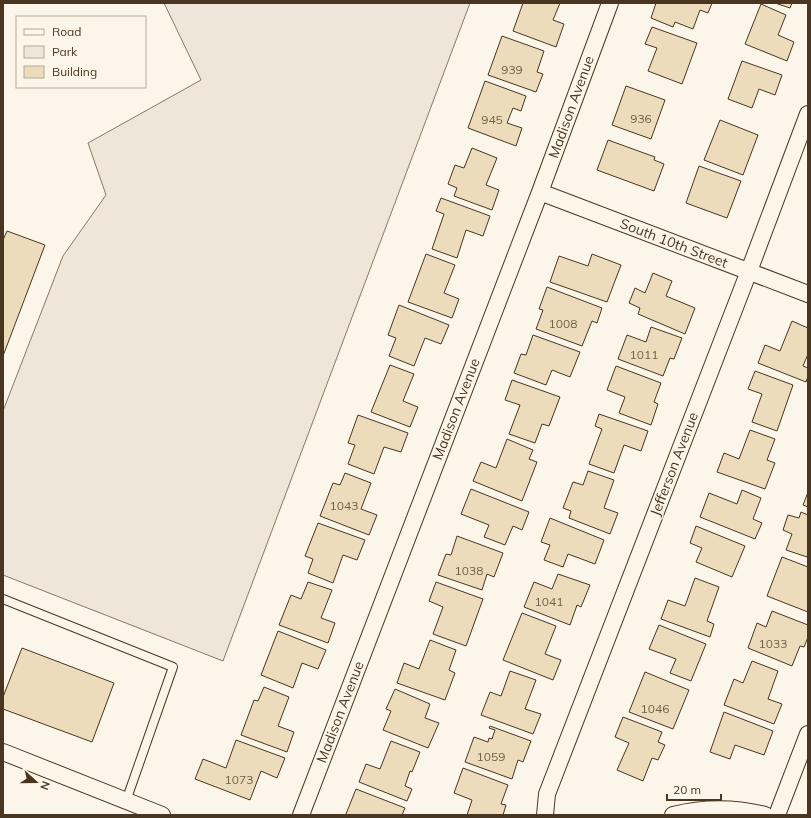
<svg xmlns="http://www.w3.org/2000/svg" width="811" height="818" viewBox="0 0 811 818" font-family="Mulish,sans-serif">
  <style>
    .green { fill: #ede6d9; stroke: #887966 }
    .building { fill: #ecdcbc; stroke: #4a3520 }
    .lines { fill: none; stroke-linecap: round; stroke-linejoin: round }
    .lane-casing { stroke: #4a3520; stroke-width: 10 }
    .street-casing { stroke: #4a3520; stroke-width: 18 }
    .lane { stroke: #fbf6e9; stroke-width: 8 }
    .street { stroke: #fbf6e9; stroke-width: 16 }
    .labels { text-anchor: middle; dominant-baseline: central; stroke-width: 3; stroke-linejoin: round; paint-order: stroke }
    .number-label { font-size: 12px; fill: #725f47 }
    .street-label { font-size: 14px; fill: #4a3520; stroke: #fbf6e9 }
  </style>
  <rect width="100%" height="100%" fill="#fbf6e9"/>
  <!-- green -->
  <path class="green" d="M164 3H470L223 661 3 575V411L63 256 106 195 88 143 201 80Z"/>
  <!-- building -->
  <path class="building" d="M523 3H560L553 20 564 24 556 47 513 31Z
    M656 3H712L708 13 700 10 693 29 675 22 673 27 651 18Z
    M775 3H792L790 8Z
    M761 4 786 15 778 35 794 42 787 61 745 44Z
    M652 27 697 43 682 84 648 71 657 48 645 44Z
    M502 36 544 51 537 72 543 74 536 92 488 75Z
    M742 61 782 75 775 95 759 89 752 108 728 99Z
    M485 81 526 96 521 111 513 108 507 123 522 128 516 146 468 128Z
    M626 86 665 100 651 139 612 125Z
    M720 120 758 135 743 175 704 160Z
    M608 140 655 157 654 160 664 164 654 191 597 170Z
    M472 148 497 158 486 185 499 190 492 210 454 196 457 188 448 184 455 165 464 168Z
    M699 166 741 181 727 218 686 203Z
    M441 198 490 216 483 236 466 230 457 258 432 249 444 214 436 211Z
    M7 231 45 245 3 356V240Z
    M426 254 455 265 444 293 459 299 452 318 408 302Z
    M592 254 621 265 607 302 550 282 559 256 588 266Z
    M653 273 672 281 666 296 695 308 685 334 638 314 640 308 629 303 635 288 645 293Z
    M547 287 602 308 597 323 592 321 582 346 536 329 543 310 539 309Z
    M399 305 449 325 441 344 425 338 414 366 389 356 396 338 388 335Z
    M792 321 808 328V354L803 366 808 368V376L806 382 758 363 765 345 780 351Z
    M651 327 682 338 674 359 670 358 663 376 618 359 627 335 646 342Z
    M533 335 580 352 570 377 552 370 546 385 514 373 521 354 526 355Z
    M390 365 414 374 403 401 418 407 410 427 371 412Z
    M616 366 661 383 654 402 658 404 651 425 619 413 625 397 607 390Z
    M755 371 793 385 777 431 752 422 762 394 748 389Z
    M512 380 560 397 549 426 542 424 535 443 509 434 520 405 505 400Z
    M599 414 648 431 641 451 624 445 614 473 589 464 602 429 595 426Z
    M358 415 408 433 401 452 384 447 374 474 348 464 355 445 348 443Z
    M750 430 775 439 767 460 775 463 765 489 717 472 724 453 739 459Z
    M507 439 533 450 529 459 537 462 522 501 473 481 481 462 496 468Z
    M588 471 614 480 604 508 618 513 610 534 569 518 571 511 563 508 573 482 583 485Z
    M345 473 371 483 361 509 377 515 369 535 320 516 333 483 340 485Z
    M471 489 529 512 522 530 513 526 505 545 484 537 489 525 461 514Z
    M742 490 761 498 753 519 762 523 755 539 700 517 709 493 737 504Z
    M808 492V507L803 505Z
    M801 512 808 515V553L807 557 786 550 792 534 783 530 788 515 799 518Z
    M550 518 604 540 595 564 568 554 563 567 544 560 550 545 541 542Z
    M318 523 365 540 357 560 343 555 333 583 308 573 313 559 305 556Z
    M696 526 745 546 732 577 696 562 702 548 690 543Z
    M457 536 503 553 494 577 487 574 482 590 438 575 446 554 451 555Z
    M782 557 808 567V612L767 596Z
    M558 574 590 585 581 607 577 605 570 625 524 607 534 582 552 589Z
    M695 578 719 587 707 621 714 624 710 637 661 619 668 600 685 606Z
    M308 582 332 590 321 618 335 623 328 643 279 625 291 595 301 599Z
    M436 582 483 599 466 646 433 634 443 607 429 601Z
    M772 611 808 625V637L804 647 800 646 792 666 748 648 757 623 766 627Z
    M522 613 556 626 545 654 561 660 553 680 503 660Z
    M659 625 706 644 691 681 670 673 676 659 649 649Z
    M278 631 326 650 318 669 302 663 293 688 261 675Z
    M430 640 456 650 449 670 455 673 445 700 397 683 404 663 419 669Z
    M22 648 114 683 92 742 3 709V697Z
    M752 661 778 671 768 699 782 704 774 724 724 705 734 679 743 683Z
    M510 671 536 680 525 709 541 714 533 734 481 715 490 692 501 696Z
    M645 672 689 690 673 729 629 712Z
    M264 687 289 697 278 726 294 732 287 752 241 735 254 700 258 701Z
    M395 689 430 704 425 718 439 723 428 748 383 730 391 711 386 709Z
    M724 712 773 731 764 755 735 745 730 759 710 752Z
    M623 717 662 732 658 742 665 745 658 760 652 758 643 781 617 770 629 743 615 737Z
    M490 726 531 741 523 762 518 760 512 779 465 762 474 737 488 742 489 738 492 739 495 730 489 728Z
    M236 740 285 758 277 778 261 771 250 800 195 779 203 759 226 768Z
    M391 741 420 752 412 772 410 771 405 786 412 789 407 801 359 782 366 764 380 769Z
    M463 768 508 785 501 804 506 805 503 815H467L472 800 454 793Z
    M356 789 405 808 402 815H349L346 814Z"/>
  <g class="lines">
    <!-- lane casing -->
    <g class="lane-casing">
      <path id="lane" d="M3 599 173 667 126 801"/>
    </g>
    <!-- street casing -->
    <g class="street-casing">
      <path id="street" d="M540 192 808 294
        M3 752 162 815
        M301 815 540 192 610 3
        M545 815 547 794 749 271 808 114
        M673 815C705 807 733 807 765 815
        M777 815 808 734"/>
    </g>
    <!-- lane -->
    <use href="#lane" class="lane"/>
    <!-- street -->
    <use href="#street" class="street"/>
  </g>
  <g class="labels">
    <!-- number labels -->
    <g class="number-label">
      <text x="512" y="69">939</text>
      <text x="641" y="118">936</text>
      <text x="492" y="119">945</text>
      <text x="563" y="323">1008</text>
      <text x="644" y="354">1011</text>
      <text x="344" y="505">1043</text>
      <text x="469" y="570">1038</text>
      <text x="549" y="601">1041</text>
      <text x="773" y="643">1033</text>
      <text x="655" y="708">1046</text>
      <text x="491" y="756">1059</text>
      <text x="239" y="779">1073</text>
    </g>
    <!-- street labels -->
    <g class="street-label">
      <text transform="translate(571 107) rotate(-70)">Madison Avenue</text>
      <text transform="translate(674 243) rotate(21)">South 10th Street</text>
      <text transform="translate(456 409) rotate(-69)">Madison Avenue</text>
      <text transform="translate(674 464) rotate(-69)">Jefferson Avenue</text>
      <text transform="translate(340 712) rotate(-69)">Madison Avenue</text>
    </g>
  </g>
  <!-- border -->
  <rect width="811" height="818" fill="none" stroke="#4a3520" stroke-width="8"/>
  <!-- legend -->
  <rect x="16" y="16" width="130" height="72" fill="#fbf6e9" stroke="#b4a999"/>
  <rect x="24" y="29" width="20" height="6" fill="#fbf6e9" stroke="#b4a999"/>
  <text x="52" y="36" font-size="12" fill="#4a3520">Road</text>
  <rect x="24" y="46" width="20" height="12" fill="#ede6d9" stroke="#b4a999"/>
  <text x="52" y="56" font-size="12" fill="#4a3520">Park</text>
  <rect x="24" y="66" width="20" height="12" fill="#ecdcbc" stroke="#b4a999"/>
  <text x="52" y="76" font-size="12" fill="#4a3520">Building</text>
  <!-- north arrow -->
  <g transform="translate(36 782) rotate(111)" stroke="#fbf6e9" stroke-width="3" paint-order="stroke">
  <path d="M0-3L7 15L0 10L-7 15Z" fill="#4a3520"/>
  <text y="-6" font-size="11" font-weight="bold" text-anchor="middle" fill="#4a3520">N</text>
  </g>
  <!-- scale -->
  <path d="M667 794v6h54v-6" fill="none" stroke="#4a3520" stroke-width="2"/>
  <text x="673" y="794" font-size="12" fill="#4a3520" stroke="#fbf6e9" stroke-width="3" paint-order="stroke">20 m</text>
</svg>
